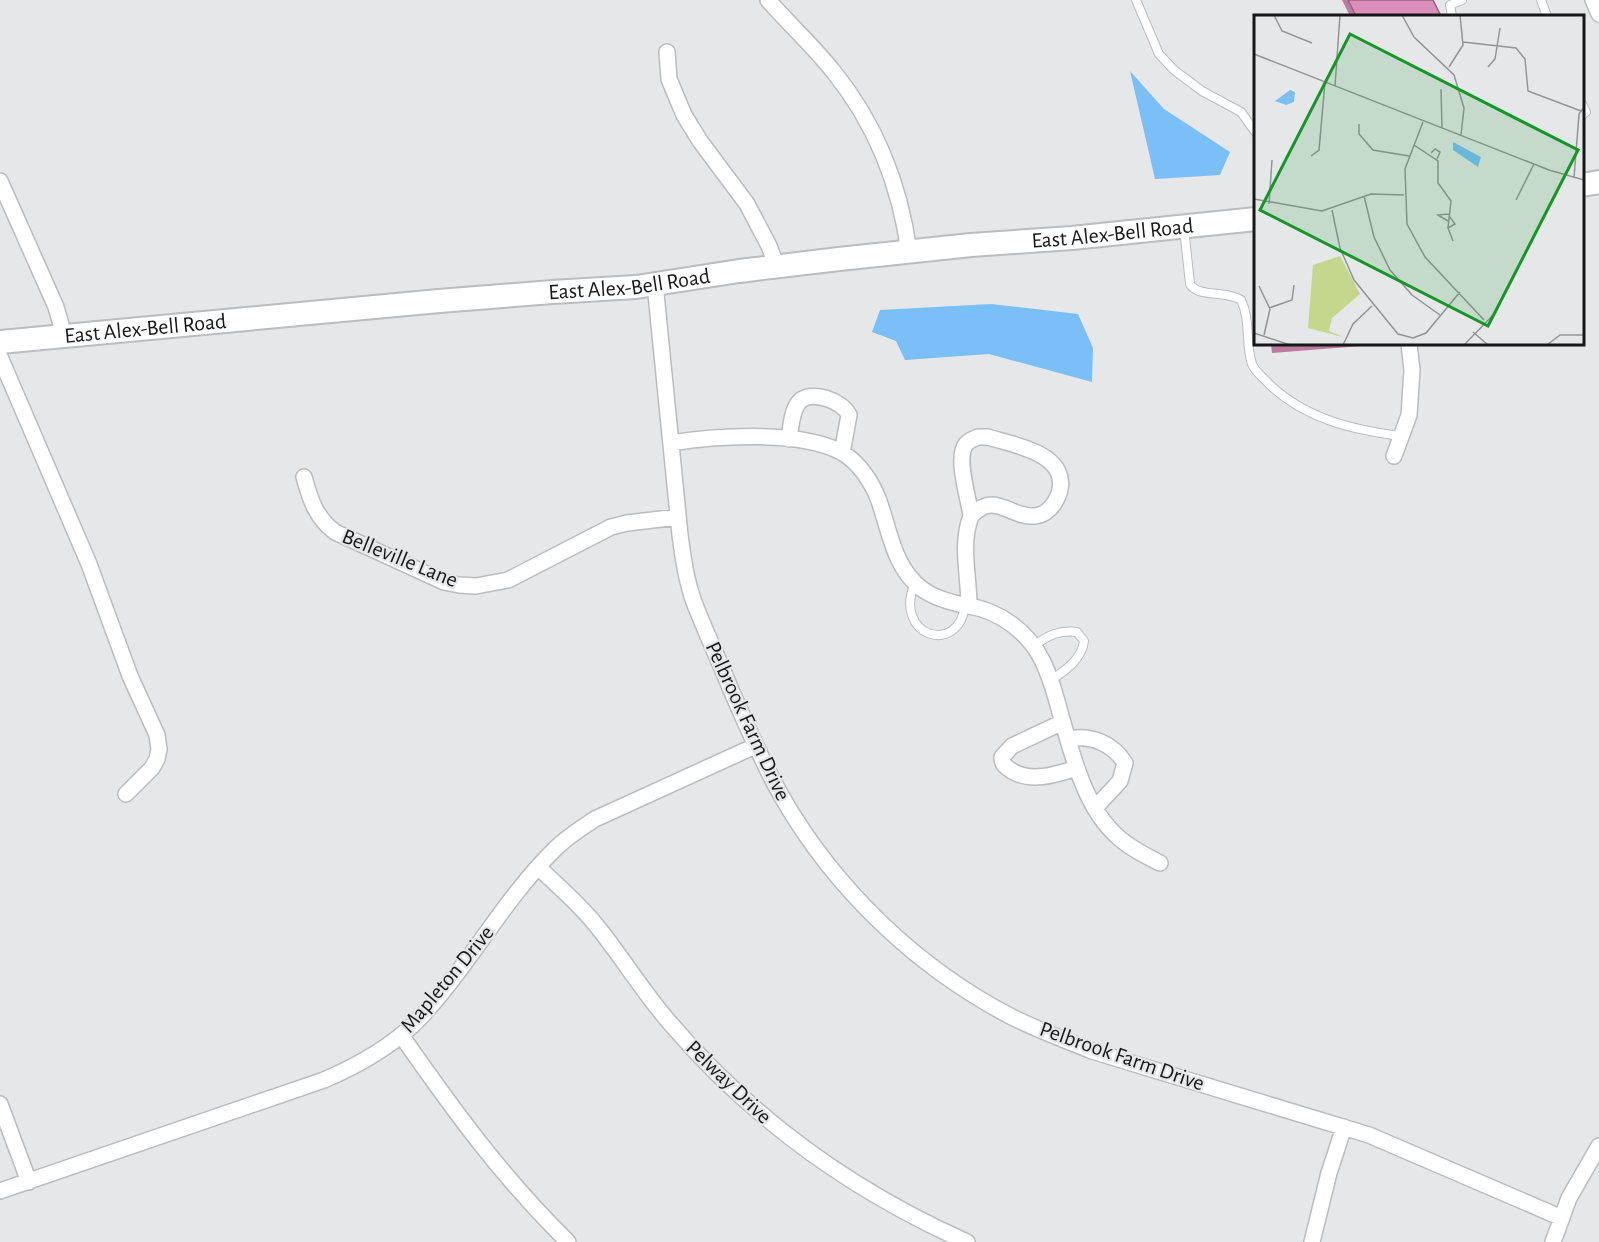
<svg xmlns="http://www.w3.org/2000/svg" width="1599" height="1242" viewBox="0 0 1599 1242" font-family="'Alegreya Sans',sans-serif">
  <style>
    .water { fill: #7abff8 }
    .lines { fill: none; stroke-linecap: round; stroke-linejoin: round }
    .lane-casing { stroke: #bbbcbe; stroke-width: 10 }
    .street-casing { stroke: #bbbcbe; stroke-width: 18 }
    .primary-casing { stroke: #bbbcbe; stroke-width: 26 }
    .lane { stroke: #fff; stroke-width: 8 }
    .street { stroke: #fff; stroke-width: 15 }
    .primary { stroke: #fff; stroke-width: 22 }
    .wall { fill: #bc7aa0 }
    .building { fill: #db8eba; stroke: #996382; stroke-width: 1.5 }
    .labels { text-anchor: middle; dominant-baseline: central; stroke-width: 4.5; stroke-linejoin: round; paint-order: stroke }
    .street-label { font-size: 22px; fill: #171718; stroke: #e6e7e9 }
    .inset-road { fill: none; stroke: #939495; stroke-width: 1.5 }
    .view { fill: #159629; fill-opacity: 0.15; stroke: #159629; stroke-width: 3 }
    .inset-edge { fill: none; stroke: #171718; stroke-width: 3 }
  </style>
  <rect width="100%" height="100%" fill="#e6e7e9"/>
  <!-- water -->
  <path class="water" d="M1130 71 1164 109 1230 152 1220 175 1155 179Z
    M991 304 1078 314 1093 348 1092 382 989 354 905 360 896 341 872 332 880 310Z"/>
  <g class="lines">
    <!-- lane casing -->
    <g class="lane-casing">
      <path id="lane" d="M1136 0 1159 54 1174 70 1202 91 1241 112 1256 133
        M1541 0 1547 16
        M1452 16 1450 5 1462 0
        M1582 104 1586 112 1582 115
        M1184 228 1190 284C1198 298 1226 290 1241 300 1251 320 1245 343 1252 364 1255 372 1264 378 1270 385 1306 419 1353 430 1401 436
        M915 583C892 636 959 657 965 605
        M1034 646C1048 635 1059 630 1077 632L1084 641C1082 659 1065 671 1051 680"/>
    </g>
    <!-- street casing -->
    <g class="street-casing">
      <path id="street" d="M768 0C789 24 813 46 833 71 876 124 900 185 909 252
        M1593 0 1599 14
        M667 52 669 79 684 115 700 141 747 204 769 246 777 267
        M0 181 56 307 64 335
        M655 284 680 535C683 557 686 580 694 602 705 631 719 660 731 690 747 726 762 762 782 797 835 889 917 968 1012 1017 1038 1030 1065 1040 1092 1051L1369 1135 1562 1218
        M0 357 89 564 130 676 157 735 159 749 157 759 152 768 126 794
        M978 437H988C1010 444 1055 451 1060 478 1063 493 1052 514 1035 516 1009 518 995 490 971 516 969 499 955 458 966 444 969 440 974 439 978 437Z
        M789 439C791 428 791 412 799 402 811 389 843 401 849 415L842 453
        M671 443C716 436 800 430 841 452 859 462 872 482 879 501 890 532 894 568 922 589 936 599 952 603 969 606 1000 611 1028 632 1042 660 1051 678 1056 697 1061 716 1073 757 1085 808 1118 837 1130 848 1146 856 1160 863
        M1394 456 1409 415 1412 370 1409 344
        M304 477C310 499 316 518 335 532L444 582 459 585 476 586 508 580 611 527 627 523 678 517
        M969 606C969 576 960 544 971 516
        M1063 722 1012 746 1002 757C1002 765 1006 767 1012 771 1032 783 1057 774 1077 768
        M1069 739C1091 734 1113 744 1125 763L1120 781 1096 807
        M538 867C558 886 579 904 596 925 622 957 643 992 670 1023 752 1119 852 1191 967 1242
        M401 1035C454 1111 502 1177 568 1242
        M0 1104 29 1182
        M0 1191 324 1080C359 1065 393 1046 420 1018 469 966 503 900 555 849 567 837 581 828 595 819L755 746
        M1312 1242 1329 1173 1344 1127
        M1553 1242 1569 1198 1599 1146"/>
    </g>
    <!-- primary casing -->
    <g class="primary-casing">
      <g id="primary">
        <path d="M1582 185 1599 182"/>
        <path id="s1" d="M0 342 439 301 552 292 636 287 739 271 839 259 971 245 1072 238 1256 219"/>
      </g>
    </g>
    <!-- lane -->
    <use href="#lane" class="lane"/>
    <!-- street -->
    <use href="#street" class="street"/>
    <!-- primary -->
    <use href="#primary" class="primary"/>
  </g>
  <!-- wall -->
  <path class="wall" d="M1342 0H1434H1433L1441 16H1350Z
    M1271 344H1374V345L1272 353Z"/>
  <!-- building -->
  <path class="building" d="M1348 0H1433L1441 16H1356Z"/>
  <g class="labels">
    <!-- street labels -->
    <g class="street-label">
      <text stroke="none"><textPath href="#s1" startOffset="1118">East Alex-Bell Road</textPath></text>
      <text stroke="none"><textPath href="#s1" startOffset="632">East Alex-Bell Road</textPath></text>
      <text stroke="none"><textPath href="#s1" startOffset="146">East Alex-Bell Road</textPath></text>
      <text transform="translate(400 558) rotate(22)">Belleville Lane</text>
      <text transform="translate(748 721) rotate(65)">Pelbrook Farm Drive</text>
      <text transform="translate(447 979) rotate(-50)">Mapleton Drive</text>
      <text transform="translate(1122 1056) rotate(19)">Pelbrook Farm Drive</text>
      <text transform="translate(729 1082) rotate(44)">Pelway Drive</text>
    </g>
  </g>
  <!-- overview -->
  <g transform="translate(1254 15)">
    <rect width="330" height="330" fill="#e6e7e9"/>
    <path d="M86 241 106 279 78 303 75 316 89 322 54 313 59 250Z" fill="#c5d78c"/>
    <path d="M36 75 41 77 40 87 32 90 21 86ZM199 127 227 142 224 152 199 135Z" fill="#7abff8"/>
    <path class="inset-road" d="M20 0 28 16 58 28M148 0 160 22 200 60 210 93 207 120M330 3V54M209 27 262 33 271 44 274 76 327 96M0 39 295 155 330 165M195 52 209 30 206 0M234 52 241 44 246 13M81 71 86 0M187 74 188 113M169 107 151 154 153 209 171 242 230 305M105 109V119L119 135 155 141M160 130 184 146V168L197 186 194 213 199 226M177 138 181 134 186 137 183 144M57 141 65 135 71 67M320 163 325 99 330 92M110 181 120 222 136 255 158 280 186 300M0 184 68 196 117 179 150 180M262 185 280 149M15 189 18 145M78 195 86 233 100 265 144 319 159 323 172 318 206 277M194 206 184 200 195 199M194 213 201 209 195 201M5 271 16 294 10 320M15 293 38 285 40 270M219 317 234 330M0 318 36 330M89 330 99 309 118 291M210 330 242 297M293 330 306 320H330"/>
    <path class="view" d="M96 19 324 135 234 311 6 195Z"/>
    <rect width="330" height="330" class="inset-edge"/>
  </g>
</svg>
